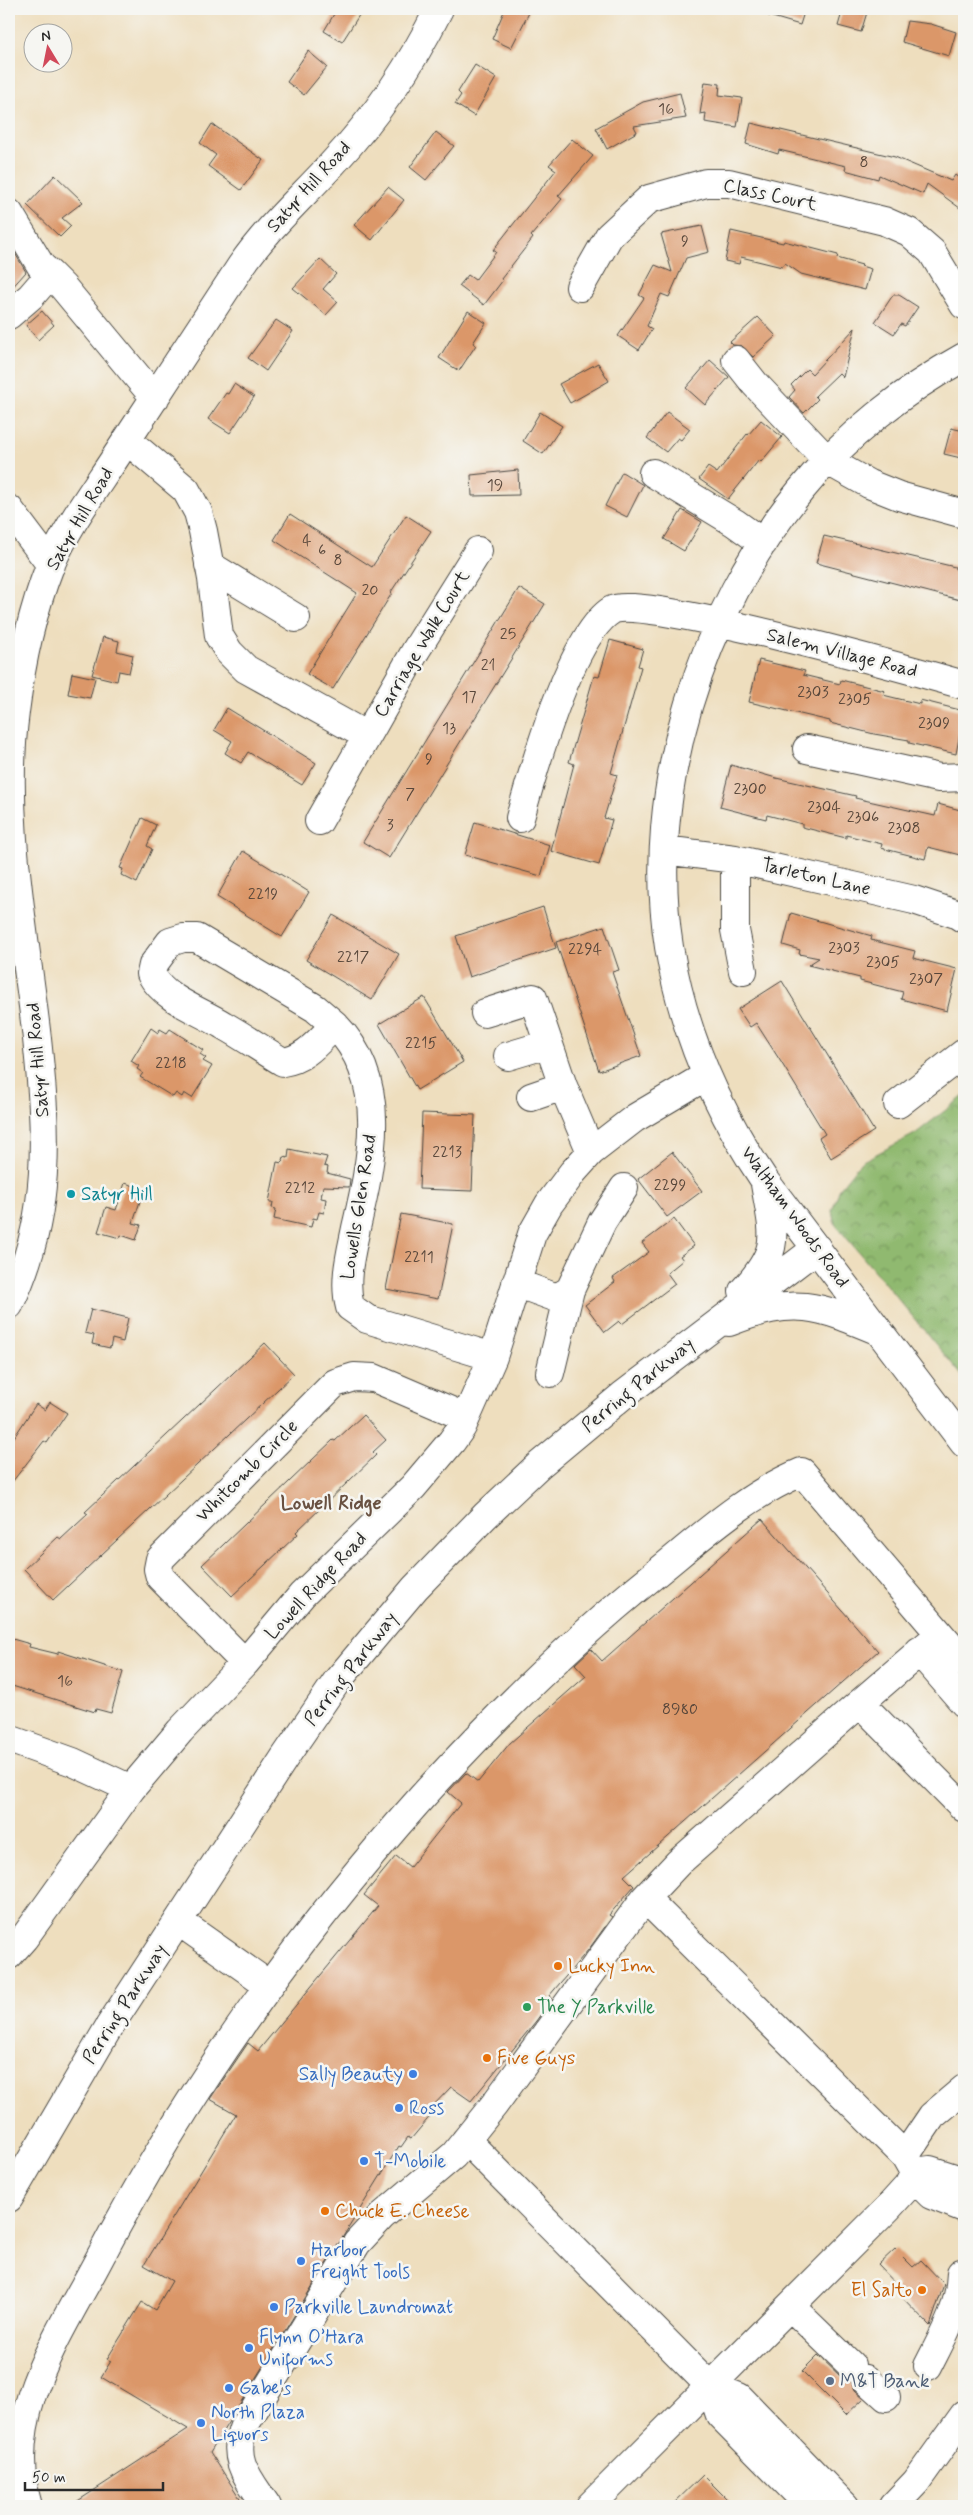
<svg xmlns="http://www.w3.org/2000/svg" width="973" height="2515" viewBox="0 0 973 2515" font-family="Mynerve,sans-serif">
  <style>
    .forest { fill: url(#forest-crowns); stroke: #5e724e }
    .building { fill: #db9769 }
    .lines { fill: none; stroke-linecap: round; stroke-linejoin: round }
    .minor-casing { stroke: #484641; stroke-width: 30 }
    .minor { stroke: #fff; stroke-width: 28 }
    .culture-dot { fill: #0f9aa8; stroke: #f6f6f2; stroke-width: 2 }
    .food-dot { fill: #e8710a; stroke: #f6f6f2; stroke-width: 2 }
    .leisure-dot { fill: #2e9e5b; stroke: #f6f6f2; stroke-width: 2 }
    .shop-dot { fill: #3f7fe0; stroke: #f6f6f2; stroke-width: 2 }
    .service-dot { fill: #5c6f8a; stroke: #f6f6f2; stroke-width: 2 }
    .labels { text-anchor: middle; dominant-baseline: central; stroke-width: 5; stroke-linejoin: round; paint-order: stroke }
    .number-label { font-size: 16px; fill: #57463a }
    .street-label { font-size: 19px; fill: #2b2b2b; stroke: #f6f6f2 }
    .culture-label { font-size: 19px; fill: #0d838f; stroke: #f6f6f2; text-anchor: start }
    .food-label { font-size: 19px; fill: #c56008; stroke: #f6f6f2; text-anchor: start }
    .leisure-label { font-size: 19px; fill: #27864d; stroke: #f6f6f2; text-anchor: start }
    .shop-label { font-size: 19px; fill: #366cbe; stroke: #f6f6f2; text-anchor: start }
    .service-label { font-size: 19px; fill: #4e5e75; stroke: #f6f6f2; text-anchor: start }
    .neighbourhood-label { font-size: 20px; font-weight: bold; fill: #695141; stroke: #f6f6f2 }
  </style>
  <defs>
    <pattern id="forest-crowns" width="20" height="18" patternUnits="userSpaceOnUse" patternTransform="scale(1.25)"><rect width="20" height="18" fill="#90b970"/><path d="M2 6a3 3 0 1 1 6 0M12 15a3 3 0 1 1 6 0" fill="none" stroke="#76975c"/></pattern>
  </defs>
  <rect width="100%" height="100%" fill="#f6f6f2"/>
  <filter id="ink" filterUnits="userSpaceOnUse"><feTurbulence type="fractalNoise" baseFrequency=".02" numOctaves="2"/><feDisplacementMap in="SourceGraphic" scale="10" xChannelSelector="R" yChannelSelector="G"/><feConvolveMatrix kernelMatrix="1 2 1 2 8 2 1 2 1" color-interpolation-filters="sRGB"/></filter>
  <filter id="wash" filterUnits="userSpaceOnUse"><feTurbulence type="fractalNoise" baseFrequency=".0096" numOctaves="4" result="noise"/><feDisplacementMap in="SourceGraphic" scale="20" xChannelSelector="R" yChannelSelector="G"/><feGaussianBlur stdDeviation="1.12" result="paint"/><feColorMatrix in="noise" values="0 0 0 0 0 0 0 0 0 0 0 0 0 0 0 0 0 1.4 0 .05"/><feComposite in="paint" operator="in"/></filter>
  <g filter="url(#wash)">
    <rect width="100%" height="100%" fill="#eedebe"/>
    <!-- forest -->
    <path class="forest" d="M964 1096V1275L962 1278 961 1310 964 1315V1378L835 1224 832 1211 840 1188 861 1162 915 1134Z"/>
    <g id="blocks">
      <!-- building -->
      <path class="building" d="M337 9H363L342 42 324 31Z
        M505 9H531L511 48 492 39Z
        M760 9H805L800 25 759 13Z
        M843 9H868L861 32 838 26Z
        M907 21 931 24 956 32 949 56 902 42Z
        M308 51 327 67 304 95 287 82Z
        M475 65 496 78 474 116 455 104 461 95 458 92Z
        M705 82 720 84 719 95 742 98 737 127 705 122 706 113 700 114Z
        M680 93 686 118 634 126 637 132 607 149 596 128 643 102Z
        M751 123 895 157 951 181 955 175 964 182V211L927 184 923 194 879 175 878 179 845 170 846 166 779 150 778 154 746 144Z
        M212 124 263 160 241 190 208 166 216 155 200 143Z
        M436 132 454 146 426 180 410 167Z
        M572 139 593 156 558 196 562 199 531 236 533 238 501 279 503 280 484 305 459 286 468 275 475 280 496 252 493 250 556 170 549 165Z
        M55 175 83 202 62 218 71 226 60 237 27 205Z
        M388 187 404 200 372 240 354 225Z
        M702 226 709 252 686 258 669 297 661 294 647 326 652 329 639 350 618 336 644 298 639 295 655 265 672 272 661 234Z
        M731 231 783 243 784 241 838 255 837 258 862 265 861 266 871 269 865 290 801 274 785 263 782 267 741 257 739 264 725 261Z
        M9 243 26 272 9 291Z
        M320 259 336 274 323 289 338 302 326 315 293 288Z
        M893 295H899L918 307 905 326 901 324 894 334 875 322Z
        M42 311 54 325 38 340 26 325Z
        M468 311 486 323 473 343 476 345 459 371 439 358Z
        M758 317 776 336 753 357 742 346 733 345 730 342Z
        M276 320 293 331 266 371 248 358Z
        M855 328 843 377 839 373 815 396 818 399 804 413 789 397 795 390 791 385 807 369 812 374Z
        M710 360 729 377 705 405 686 388Z
        M598 363 609 381 570 403 559 384Z
        M234 384 254 397 230 433 208 419 226 393 228 394Z
        M540 412 562 426 543 454 523 441Z
        M667 412 690 429 681 440 678 438 666 452 647 438Z
        M761 420 782 437 761 462 759 460 728 499 699 479 708 467 717 473 747 434 748 435Z
        M951 428 964 431V457L961 458 944 454Z
        M518 470 519 495 472 496 471 475Z
        M622 472 643 485 627 517 605 506Z
        M682 510 702 522 684 551 664 539Z
        M290 514 372 567 406 515 431 531 391 592 392 593 333 689 307 674 357 593 274 540Z
        M824 536 955 567V569L964 572V601L816 563Z
        M519 588 545 604 389 858 363 842Z
        M103 637 119 641 117 651 133 655 129 673 119 671 117 681 92 675Z
        M610 640 643 649 638 666 641 667 611 773 617 775 604 818 612 820 599 865 551 851 574 764 569 762 594 676 599 677Z
        M759 660 805 671 803 675 840 684 841 680 885 691 883 695 920 704V700L964 711 956 754 909 743V740L874 734 830 723V721L749 702Z
        M72 673 95 678 90 698 68 694Z
        M227 708 316 763 302 785 248 752 241 763 225 753 232 741 214 730Z
        M731 765 776 778 856 796 855 798 935 816 938 804 964 811V856L928 847 925 859 881 848 882 844 846 835V838L802 827V824L767 815 766 819 720 807Z
        M142 818 156 825 147 846 152 849 137 883 121 875 123 869 120 868Z
        M475 822 550 845 541 876 465 855Z
        M243 851 309 892 282 937 217 897Z
        M543 907 556 948 469 977 456 936Z
        M791 913 872 936 871 940 915 951 913 958 957 969 947 1011 901 999 903 992 860 981V978L808 965 819 958 799 954 800 950 783 945Z
        M333 915 399 954 372 1000 306 960Z
        M604 926 619 970 612 972 641 1056 599 1071 556 942Z
        M782 981 874 1131 831 1158 819 1138 825 1134 781 1062 756 1023 750 1027 738 1009Z
        M424 997 463 1062 417 1090 379 1024Z
        M151 1028 158 1033 160 1029 167 1033 170 1029 203 1050 200 1054 206 1058 203 1061 212 1066 192 1098 184 1093 182 1097 176 1093 173 1097 140 1077 143 1073 137 1069 139 1066 131 1061Z
        M422 1113 475 1115 472 1191 419 1189Z
        M289 1149 327 1157 324 1166 328 1167 327 1173 350 1179 349 1187 323 1186 321 1198 326 1199 324 1213 319 1212 317 1219 313 1218 311 1227 274 1219 276 1209 272 1208 273 1202H269L277 1162 282 1163 284 1157 288 1158Z
        M672 1152 702 1191 667 1217 638 1179Z
        M125 1183 144 1189 133 1223 141 1225 136 1240 121 1235 120 1238 98 1232 106 1207 116 1210Z
        M401 1214 453 1224 438 1299 386 1289Z
        M674 1219 694 1246 680 1256 683 1260 667 1273 675 1284 622 1324 619 1321 605 1332 585 1305 615 1282 613 1278 649 1252 642 1243Z
        M91 1309 128 1318 123 1342 112 1339 110 1348 92 1344 94 1335 85 1333Z
        M265 1343 294 1374 53 1600 24 1569 58 1537 61 1539 88 1514 85 1512Z
        M50 1402 67 1413 47 1443 44 1441 9 1486V1445L36 1404 45 1410Z
        M363 1415 386 1440 373 1452 376 1455 296 1532 298 1534 232 1596 202 1565 333 1440 335 1441Z
        M762 1519 878 1651 624 1876 634 1886 609 1915 612 1917 589 1949 549 1996 552 1999 536 2021 471 2101 451 2087 428 2111 432 2114 411 2139 408 2137 401 2147 399 2146 210 2452 245 2506H70L188 2429 101 2377 111 2361 107 2359 142 2302 155 2310 172 2281 144 2265 236 2114 210 2099 248 2043 258 2051 378 1906 364 1895 396 1856 410 1867 461 1803 448 1792 466 1773 478 1782 510 1743 586 1676 575 1664 591 1649 602 1661Z
        M9 1638 30 1644 29 1647 58 1654V1651L123 1672 111 1713 96 1709 95 1712 9 1685Z
        M895 2249 913 2267 921 2260 944 2284 930 2326 894 2289 898 2286 878 2265Z
        M818 2355 841 2377 851 2380 855 2390 864 2398 846 2415 802 2371Z
        M703 2475 734 2506H671Z"/>
    </g>
  </g>
  <g filter="url(#ink)">
    <use href="#blocks" fill-opacity="0" stroke="#484641" stroke-width="1"/>
    <g class="lines">
      <!-- minor casing -->
      <g class="minor-casing">
        <path id="minor" d="M9 213 41 266 50 274 31 296 9 315
          M50 274 63 287 155 398
          M580 287 609 236 649 199 706 183H729L884 221 909 232 932 252 964 305
          M964 357C904 390 845 436 801 490 702 610 644 791 669 947 683 1031 717 1110 765 1181L964 1443
          M736 360 755 384 828 461 869 484 899 496 964 514
          M127 440 186 490 198 512 203 531 212 579 219 636 229 652 246 669 367 736
          M653 473 735 523 763 543
          M9 509 51 565
          M209 565 296 618
          M807 749 939 778 964 777
          M520 818C533 771 571 635 612 610 639 594 918 672 964 685
          M319 821 416 650 478 551
          M664 850 735 859 840 883 914 900 956 914 964 919
          M735 859V930L743 971
          M183 938H197L315 1008 335 1025C319 1040 306 1059 283 1062 263 1050 244 1037 223 1025 199 1010 165 1000 151 974L153 965 170 942Z
          M485 1013 533 998 563 1086 591 1152
          M335 1025C390 1081 372 1159 356 1228 351 1253 343 1281 350 1307L367 1319 493 1357
          M508 1056 548 1044
          M531 1097 563 1086
          M898 1104 964 1053
          M516 1283 557 1298 570 1290
          M743 1291C782 1249 774 1237 765 1184
          M9 1305C52 1217 47 1133 37 1039 25 932 1 819 15 712 21 663 32 612 50 566 67 526 95 489 119 452 160 390 200 328 241 266 267 228 302 197 333 163 375 118 412 64 439 9
          M729 1322C795 1296 817 1305 879 1331
          M550 1373 570 1290 602 1222 624 1188
          M940 1634 964 1662
          M919 1651 964 1703
          M245 1663 160 1577 158 1569 160 1559 335 1383 354 1377 374 1378 465 1417
          M9 1739 73 1762 131 1789
          M645 1898 905 2156 922 2186 931 2195 964 2208
          M178 1921 269 1985
          M9 1955 24 1938 131 1789 180 1731 245 1663 302 1595 413 1487 452 1441 462 1427 493 1357 532 1234 549 1204 573 1172 591 1152 635 1118 706 1076
          M466 2140 710 2386 739 2397 845 2506
          M905 2156 932 2116 964 2089
          M915 2172 930 2170 964 2181
          M9 2198 109 2027 285 1757 337 1681 415 1588 485 1516 538 1466 622 1396 817 1248
          M790 2306 851 2365
          M928 2366C943 2336 960 2308 961 2273
          M866 2379 886 2397
          M710 2386 720 2415 810 2506
          M28 2506C1 2418 57 2338 97 2263 186 2092 294 1940 422 1797 495 1717 570 1642 654 1575 701 1537 746 1495 802 1472L940 1634 860 1703 964 1808
          M267 2506C249 2479 230 2460 244 2426L357 2243 382 2216 454 2155 494 2105 645 1898 678 1863 860 1703
          M590 2506 888 2208 908 2186 915 2172
          M893 2506 916 2482 964 2415"/>
      </g>
      <!-- minor -->
      <use href="#minor" class="minor"/>
    </g>
  </g>
  <!-- markers -->
  <circle class="culture-dot" cx="71" cy="1194" r="5"/>
  <g class="food-dot">
    <circle cx="558" cy="1966" r="5"/>
    <circle cx="487" cy="2058" r="5"/>
    <circle cx="325" cy="2211" r="5"/>
    <circle cx="922" cy="2290" r="5"/>
  </g>
  <circle class="leisure-dot" cx="527" cy="2007" r="5"/>
  <g class="shop-dot">
    <circle cx="413" cy="2074" r="5"/>
    <circle cx="399" cy="2108" r="5"/>
    <circle cx="364" cy="2161" r="5"/>
    <circle cx="301" cy="2261" r="5"/>
    <circle cx="274" cy="2307" r="5"/>
    <circle cx="249" cy="2348" r="5"/>
    <circle cx="229" cy="2388" r="5"/>
    <circle cx="201" cy="2423" r="5"/>
  </g>
  <circle class="service-dot" cx="830" cy="2381" r="5"/>
  <g class="labels">
    <!-- number labels -->
    <g class="number-label">
      <text x="666" y="109">16</text>
      <text x="864" y="162">8</text>
      <text x="685" y="241">9</text>
      <text x="495" y="485">19</text>
      <text x="307" y="540">4</text>
      <text x="322" y="550">6</text>
      <text x="338" y="560">8</text>
      <text x="370" y="590">20</text>
      <text x="508" y="634">25</text>
      <text x="488" y="665">21</text>
      <text x="813" y="692">2303</text>
      <text x="469" y="697">17</text>
      <text x="855" y="699">2305</text>
      <text x="934" y="723">2309</text>
      <text x="449" y="728">13</text>
      <text x="429" y="759">9</text>
      <text x="750" y="789">2300</text>
      <text x="410" y="794">7</text>
      <text x="824" y="807">2304</text>
      <text x="863" y="817">2306</text>
      <text x="390" y="825">3</text>
      <text x="904" y="828">2308</text>
      <text x="263" y="894">2219</text>
      <text x="844" y="948">2303</text>
      <text x="585" y="949">2294</text>
      <text x="353" y="957">2217</text>
      <text x="883" y="962">2305</text>
      <text x="926" y="979">2307</text>
      <text x="421" y="1043">2215</text>
      <text x="171" y="1063">2218</text>
      <text x="447" y="1152">2213</text>
      <text x="670" y="1185">2299</text>
      <text x="300" y="1188">2212</text>
      <text x="419" y="1257">2211</text>
      <text x="65" y="1681">16</text>
      <text x="680" y="1709">8980</text>
    </g>
    <!-- street labels -->
    <g class="street-label">
      <text transform="translate(309 187) rotate(-48)">Satyr Hill Road</text>
      <text transform="translate(770 195) rotate(12)">Class Court</text>
      <text transform="translate(80 519) rotate(-60)">Satyr Hill Road</text>
      <text transform="translate(422 644) rotate(-59)">Carriage Walk Court</text>
      <text transform="translate(842 653) rotate(14)">Salem Village Road</text>
      <text transform="translate(816 877) rotate(13)">Tarleton Lane</text>
      <text transform="translate(38 1060) rotate(-95)">Satyr Hill Road</text>
      <text transform="translate(359 1207) rotate(-81)">Lowells Glen Road</text>
      <text transform="translate(795 1217) rotate(54)">Waltham Woods Road</text>
      <text transform="translate(638 1385) rotate(-39)">Perring Parkway</text>
      <text transform="translate(247 1471) rotate(-45)">Whitcomb Circle</text>
      <text transform="translate(316 1586) rotate(-47)">Lowell Ridge Road</text>
      <text transform="translate(351 1669) rotate(-52)">Perring Parkway</text>
      <text transform="translate(125 2004) rotate(-57)">Perring Parkway</text>
    </g>
    <!-- culture labels -->
    <g class="culture-label">
      <text x="81" y="1194">Satyr Hill</text>
    </g>
    <!-- food labels -->
    <g class="food-label">
      <text x="568" y="1966">Lucky Inn</text>
      <text x="497" y="2058">Five Guys</text>
      <text x="335" y="2211">Chuck E. Cheese</text>
      <text x="912" y="2290" text-anchor="end">El Salto</text>
    </g>
    <!-- leisure labels -->
    <g class="leisure-label">
      <text x="537" y="2007">The Y Parkville</text>
    </g>
    <!-- shop labels -->
    <g class="shop-label">
      <text x="403" y="2074" text-anchor="end">Sally Beauty</text>
      <text x="409" y="2108">Ross</text>
      <text x="374" y="2161">T-Mobile</text>
      <text x="311" y="2250">Harbor<tspan x="311" dy="22">Freight Tools</tspan></text>
      <text x="284" y="2307">Parkville Laundromat</text>
      <text x="259" y="2337">Flynn O’Hara<tspan x="259" dy="22">Uniforms</tspan></text>
      <text x="239" y="2388">Gabe's</text>
      <text x="211" y="2412">North Plaza<tspan x="211" dy="22">Liquors</tspan></text>
    </g>
    <!-- service labels -->
    <g class="service-label">
      <text x="840" y="2381">M&amp;T Bank</text>
    </g>
    <!-- neighbourhood labels -->
    <g class="neighbourhood-label">
      <text x="331" y="1503">Lowell Ridge</text>
    </g>
  </g>
  <!-- margin -->
  <rect width="973" height="2515" fill="none" stroke="#f6f6f2" stroke-width="30"/>
  <!-- north arrow -->
  <g transform="translate(48 48) rotate(350)"><circle r="24" fill="#f6f6f2" stroke="#a5a5a2"/>
  <path d="M0-4L9 19L0 12L-9 19Z" fill="#d1495b"/>
  <text y="-8" font-size="14" font-weight="bold" text-anchor="middle" fill="#2b2b2b">N</text>
  </g>
  <!-- scale -->
  <path d="M25 2482v8h138v-8" fill="none" stroke="#2b2b2b" stroke-width="2.5"/>
  <text x="32" y="2482" font-size="15" fill="#2b2b2b" stroke="#f6f6f2" stroke-width="4" paint-order="stroke">50 m</text>
</svg>
